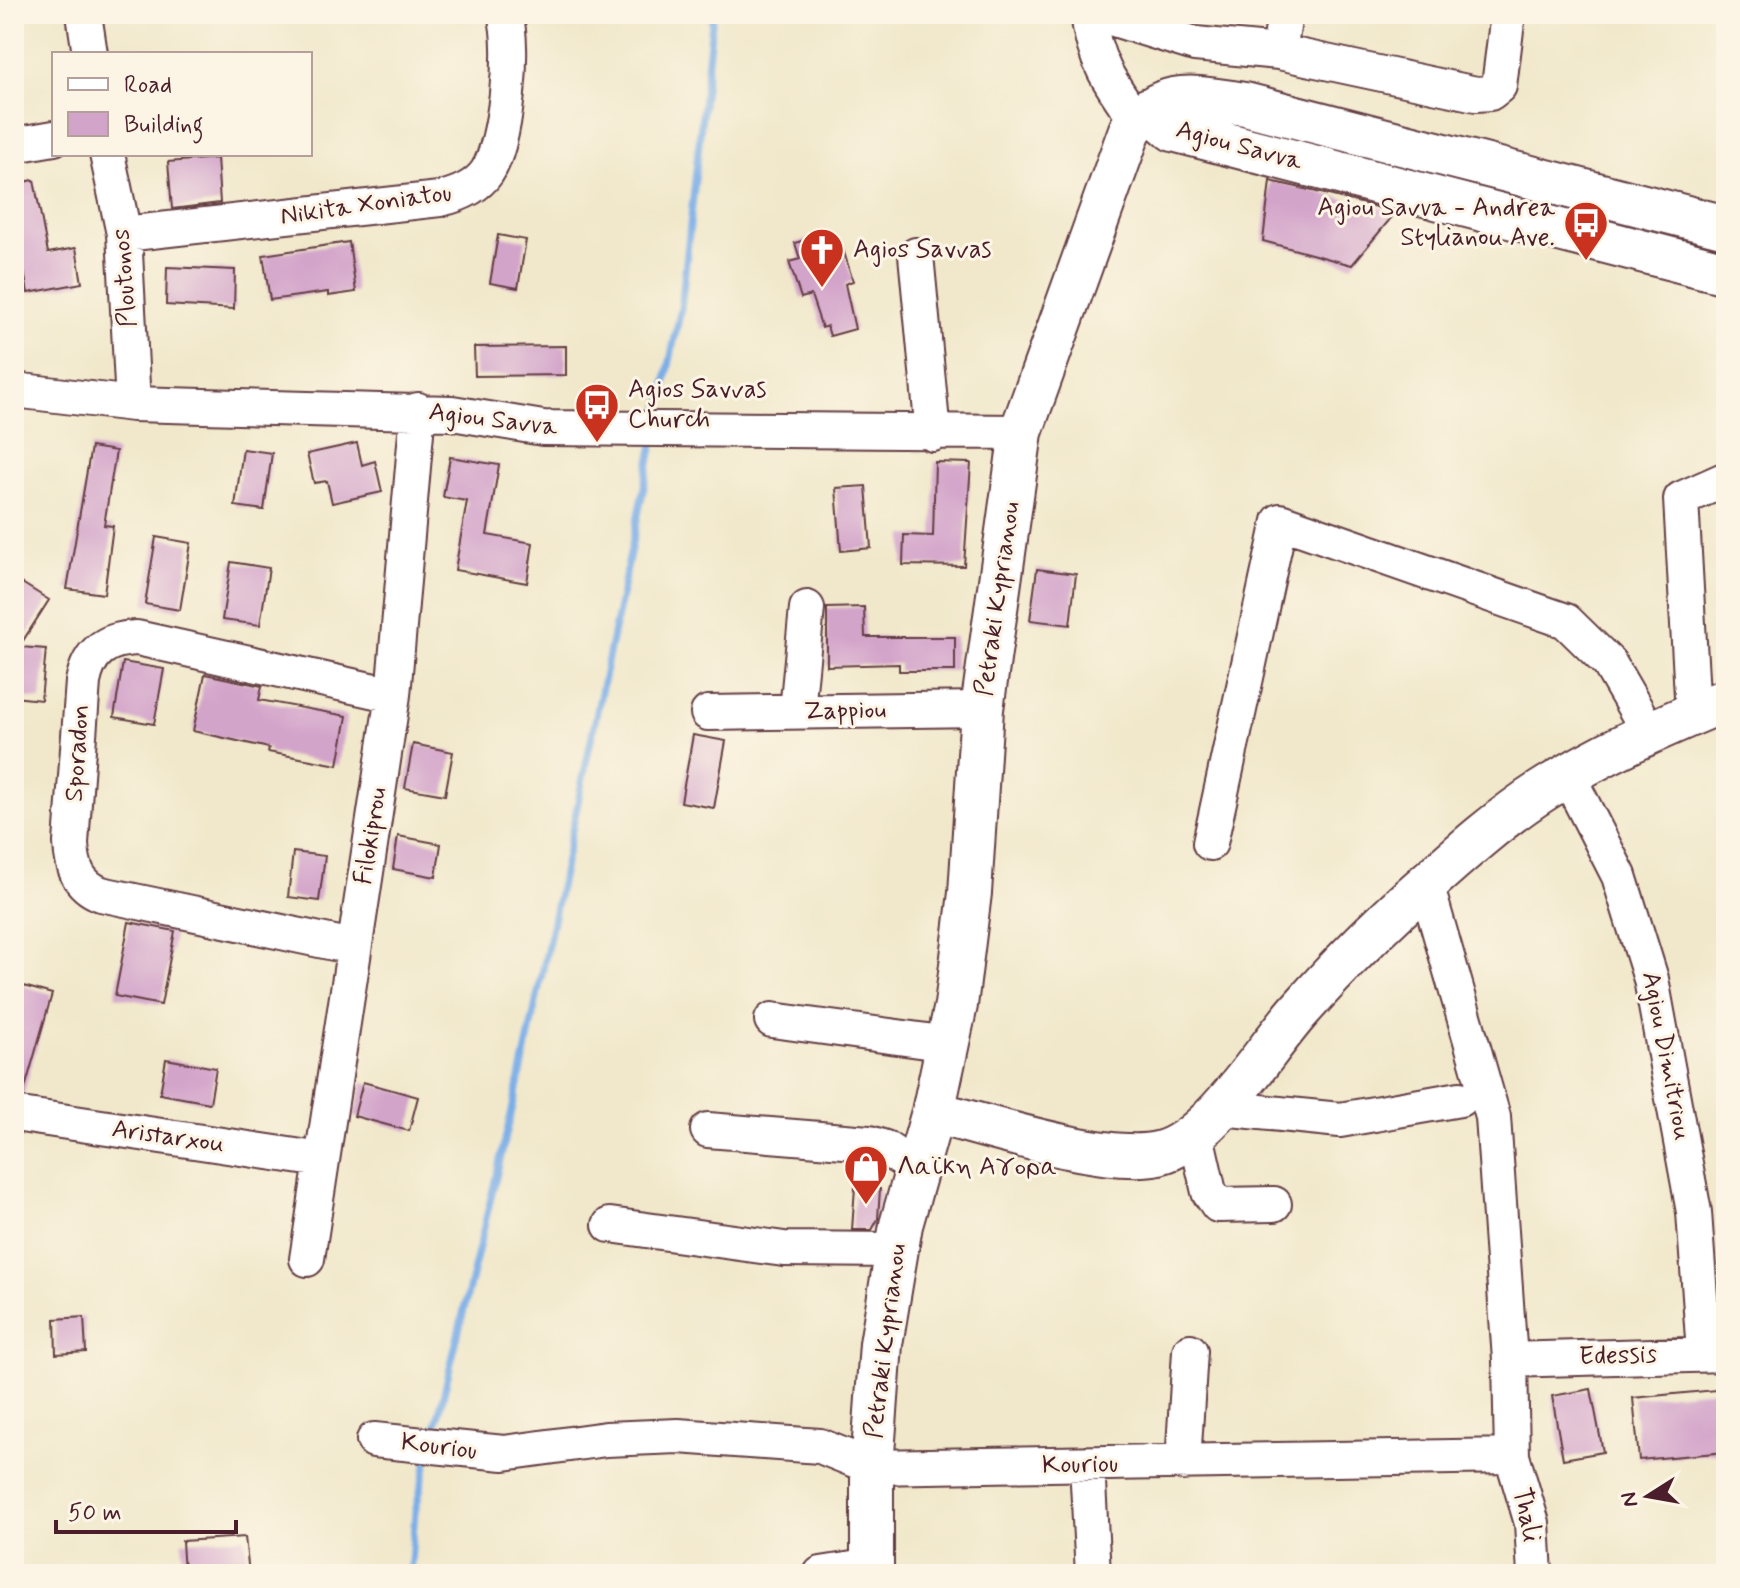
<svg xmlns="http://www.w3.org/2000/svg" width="1740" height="1588" viewBox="0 0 1740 1588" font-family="Mynerve,sans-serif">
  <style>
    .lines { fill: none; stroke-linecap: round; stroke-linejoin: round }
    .stream { stroke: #7aaee7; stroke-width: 7 }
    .building { fill: #d3a4ca }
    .minor-casing { stroke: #633d43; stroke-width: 38 }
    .major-casing { stroke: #633d43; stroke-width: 46 }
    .minor { stroke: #fff; stroke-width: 34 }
    .major { stroke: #fff; stroke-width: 42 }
    .labels { text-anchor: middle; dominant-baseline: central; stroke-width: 6; stroke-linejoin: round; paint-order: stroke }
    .street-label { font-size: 26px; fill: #4a1f2b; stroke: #fcf5e5 }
    .poi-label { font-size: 26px; fill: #4a1f2b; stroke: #fcf5e5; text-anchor: start }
  </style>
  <rect width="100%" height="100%" fill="#fcf5e5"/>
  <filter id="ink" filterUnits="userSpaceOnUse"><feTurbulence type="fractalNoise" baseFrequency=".0125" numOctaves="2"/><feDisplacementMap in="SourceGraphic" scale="16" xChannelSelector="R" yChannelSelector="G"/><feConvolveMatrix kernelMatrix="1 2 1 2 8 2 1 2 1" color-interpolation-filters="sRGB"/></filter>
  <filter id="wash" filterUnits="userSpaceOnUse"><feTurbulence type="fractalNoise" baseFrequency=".006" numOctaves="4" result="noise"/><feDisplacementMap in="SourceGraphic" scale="32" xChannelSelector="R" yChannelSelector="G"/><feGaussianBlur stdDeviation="1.8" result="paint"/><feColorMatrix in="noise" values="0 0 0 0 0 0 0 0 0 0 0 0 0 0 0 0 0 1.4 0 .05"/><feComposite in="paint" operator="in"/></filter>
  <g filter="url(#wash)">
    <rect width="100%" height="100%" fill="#f1e8cb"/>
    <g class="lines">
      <!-- stream -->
      <path class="stream" d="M658 419 681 308 713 14
        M433 1438 522 1069 654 439
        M410 1574 415 1512 429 1454"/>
    </g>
    <g id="blocks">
      <!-- building -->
      <path class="building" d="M217 158 220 203 172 209 168 162Z
        M34 180 48 253 76 248 82 283 28 293 17 235 14 236V184Z
        M1270 181 1297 187 1396 212 1352 265 1263 241Z
        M825 234 829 250 842 246 853 281 845 284 855 329 830 336 827 326 822 328 811 295 801 298 789 262 800 259 795 243Z
        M498 235 526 240 518 288 490 283Z
        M349 242 356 292 328 296V292L270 300 263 255Z
        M167 267 235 270 234 309 166 305Z
        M566 346V375L475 376 474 347Z
        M357 443 362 465 375 461 382 492 332 503 327 481 314 483 307 454Z
        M91 447 116 451 104 525 113 526 104 594 67 589Z
        M243 449 272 453 264 510 235 506Z
        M450 457 499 465 487 535 533 543 527 583 455 570 467 501 443 497Z
        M935 462 971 463 964 566 903 565 904 535 933 536Z
        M866 486 871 548 841 551 836 488Z
        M156 537 191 543 180 610 145 604Z
        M231 562 269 568 260 625 222 620Z
        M1037 569 1076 574 1070 625 1030 620Z
        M14 578 49 600 19 647 46 649 41 700 14 697Z
        M864 607 865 637H955V671H899V664L827 666V608Z
        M123 662 164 669 154 724 114 717Z
        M205 674 262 686 259 700 347 716 338 765 268 752 269 748 193 731Z
        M693 735 726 741 714 808 681 802Z
        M413 744 453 752 445 795 405 788Z
        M398 836 441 844 436 877 393 869Z
        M293 852 325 856 319 901 288 897Z
        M129 922 175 931 161 1005 115 996Z
        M20 985 52 994 23 1095 14 1094V1007Z
        M166 1059 216 1068 210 1103 160 1094Z
        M363 1082 418 1097 409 1131 354 1116Z
        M855 1187 880 1189 878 1219 872 1230H852Z
        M84 1317 86 1352 56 1354 55 1319Z
        M1591 1389 1603 1452 1563 1459 1552 1396Z
        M1726 1389V1452L1639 1460 1633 1398Z
        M245 1537 249 1574H184L182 1541Z"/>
    </g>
  </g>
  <g filter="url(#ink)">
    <use href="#blocks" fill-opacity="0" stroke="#633d43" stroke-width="2"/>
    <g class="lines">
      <!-- minor casing -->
      <g class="minor-casing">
        <path id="minor" d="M84 14 90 54
          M1088 14C1094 61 1110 83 1137 121
          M1098 14 1195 44 1279 52 1476 94 1490 93 1499 86 1508 14
          M1279 52 1285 14
          M14 145 54 138
          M107 154 124 234 133 404
          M124 234 440 199C458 195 476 188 487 172 506 143 515 48 505 14
          M916 255 933 434
          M14 390 133 404 452 413 543 428 1021 432
          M797 711 807 608
          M708 713 982 709
          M1693 714 1681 499 1726 479
          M1568 776 1619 876 1651 979 1694 1212 1704 1353
          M1210 843 1280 521 1566 621 1609 663 1650 734
          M1426 884 1493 1117 1510 1360 1512 1456 1532 1523 1535 1574
          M353 947 101 894C78 885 72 867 71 843L83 682C89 651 106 639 137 638L393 695
          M772 1020 949 1044
          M1221 1108 1340 1120 1460 1099
          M14 1114 322 1160
          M708 1130 869 1143 885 1148 915 1168
          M1196 1135 1209 1192 1218 1205 1274 1204
          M610 1225 784 1249 896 1250
          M307 1259 393 695 418 410
          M1510 1360 1726 1354
          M374 1440 504 1453 606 1439 678 1436 820 1446 872 1467 1512 1456
          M1183 1463 1190 1351
          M1087 1465 1093 1574
          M821 1574 872 1566"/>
      </g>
      <!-- major casing -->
      <g class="major-casing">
        <path id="major" d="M1149 109 1173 130 1726 273
          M933 1112C988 1126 1106 1165 1158 1153 1210 1142 1264 1050 1300 1010 1339 966 1380 924 1424 886 1461 853 1500 818 1542 791 1599 754 1663 726 1726 700
          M872 1574V1467L881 1344 901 1225 933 1112 956 1005 970 893 982 709 1021 432 1130 130C1163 85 1197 98 1245 104L1726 227"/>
      </g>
      <!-- minor -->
      <use href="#minor" class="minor"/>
      <!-- major -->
      <use href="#major" class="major"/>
    </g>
  </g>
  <!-- icons -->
  <defs>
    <g id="bus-pin" transform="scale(2.3)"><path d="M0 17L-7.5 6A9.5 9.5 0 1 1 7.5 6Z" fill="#c8321e" stroke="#fcf5e5"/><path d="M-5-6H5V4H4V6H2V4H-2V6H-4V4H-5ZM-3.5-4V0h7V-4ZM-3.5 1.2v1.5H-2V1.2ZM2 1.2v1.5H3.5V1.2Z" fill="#fff"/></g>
    <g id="church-pin" transform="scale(2.3)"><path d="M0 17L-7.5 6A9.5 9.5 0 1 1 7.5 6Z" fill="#c8321e" stroke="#fcf5e5"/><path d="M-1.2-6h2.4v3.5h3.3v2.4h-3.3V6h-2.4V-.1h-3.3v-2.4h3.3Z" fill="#fff"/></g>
    <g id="shop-pin" transform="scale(2.3)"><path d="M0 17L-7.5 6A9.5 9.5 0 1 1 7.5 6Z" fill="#c8321e" stroke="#fcf5e5"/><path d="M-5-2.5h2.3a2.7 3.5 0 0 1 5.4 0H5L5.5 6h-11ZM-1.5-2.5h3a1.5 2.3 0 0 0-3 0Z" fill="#fff"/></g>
  </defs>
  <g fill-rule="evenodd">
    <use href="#bus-pin" x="1586" y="223"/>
    <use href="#church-pin" x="822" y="250"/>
    <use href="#bus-pin" x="597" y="405"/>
    <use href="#shop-pin" x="866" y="1167"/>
  </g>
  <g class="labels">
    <!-- street labels -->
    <g class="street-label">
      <text transform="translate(1239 146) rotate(15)">Agiou Savva</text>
      <text transform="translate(366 205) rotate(-8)">Nikita Xoniatou</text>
      <text transform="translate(125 278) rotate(-94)">Ploutonos</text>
      <text transform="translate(493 420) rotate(7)">Agiou Savva</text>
      <text transform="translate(998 599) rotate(-82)">Petraki Kyprianou</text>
      <text transform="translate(845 711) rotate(-1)">Zappiou</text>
      <text transform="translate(78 753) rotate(-86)">Sporadon</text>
      <text transform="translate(371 836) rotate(-81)">Filokiprou</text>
      <text transform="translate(1666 1056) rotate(79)">Agiou Dimitriou</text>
      <text transform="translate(168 1137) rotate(8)">Aristarxou</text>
      <text transform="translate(886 1341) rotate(-83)">Petraki Kyprianou</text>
      <text transform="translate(1618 1356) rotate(-2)">Edessis</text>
      <text transform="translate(439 1447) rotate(7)">Kouriou</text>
      <text transform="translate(1080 1465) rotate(-1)">Kouriou</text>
      <text transform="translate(1526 1515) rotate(78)">Thali</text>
    </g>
    <!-- poi labels -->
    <g class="poi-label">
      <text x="1555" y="208" text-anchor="end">Agiou Savva - Andrea<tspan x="1555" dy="30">Stylianou Ave.</tspan></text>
      <text x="853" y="250">Agios Savvas</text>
      <text x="628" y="390">Agios Savvas<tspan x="628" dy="30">Church</tspan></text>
      <text x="897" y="1167">Λαϊκη Αγορα</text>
    </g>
  </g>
  <!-- margin -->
  <rect width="1740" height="1588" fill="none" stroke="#fcf5e5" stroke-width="48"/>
  <!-- legend -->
  <rect x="52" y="52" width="260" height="104" fill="#fcf5e5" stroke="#b59f9b" stroke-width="2"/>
  <rect x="68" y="78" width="40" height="12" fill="#ffffff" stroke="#b59f9b" stroke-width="2"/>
  <text x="124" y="92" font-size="24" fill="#4a1f2b">Road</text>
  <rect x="68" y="112" width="40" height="24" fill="#d3a4ca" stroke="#b59f9b" stroke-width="2"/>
  <text x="124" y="132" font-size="24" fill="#4a1f2b">Building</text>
  <!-- north arrow -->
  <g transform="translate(1648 1496) rotate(259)" stroke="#fcf5e5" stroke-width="6" paint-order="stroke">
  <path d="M0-6L14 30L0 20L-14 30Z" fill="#4a1f2b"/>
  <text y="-12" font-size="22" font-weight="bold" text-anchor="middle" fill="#4a1f2b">N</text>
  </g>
  <!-- scale -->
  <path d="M56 1520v12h180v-12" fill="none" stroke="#4a1f2b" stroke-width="4"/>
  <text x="68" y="1520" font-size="24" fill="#4a1f2b" stroke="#fcf5e5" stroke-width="6" paint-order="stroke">50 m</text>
</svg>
